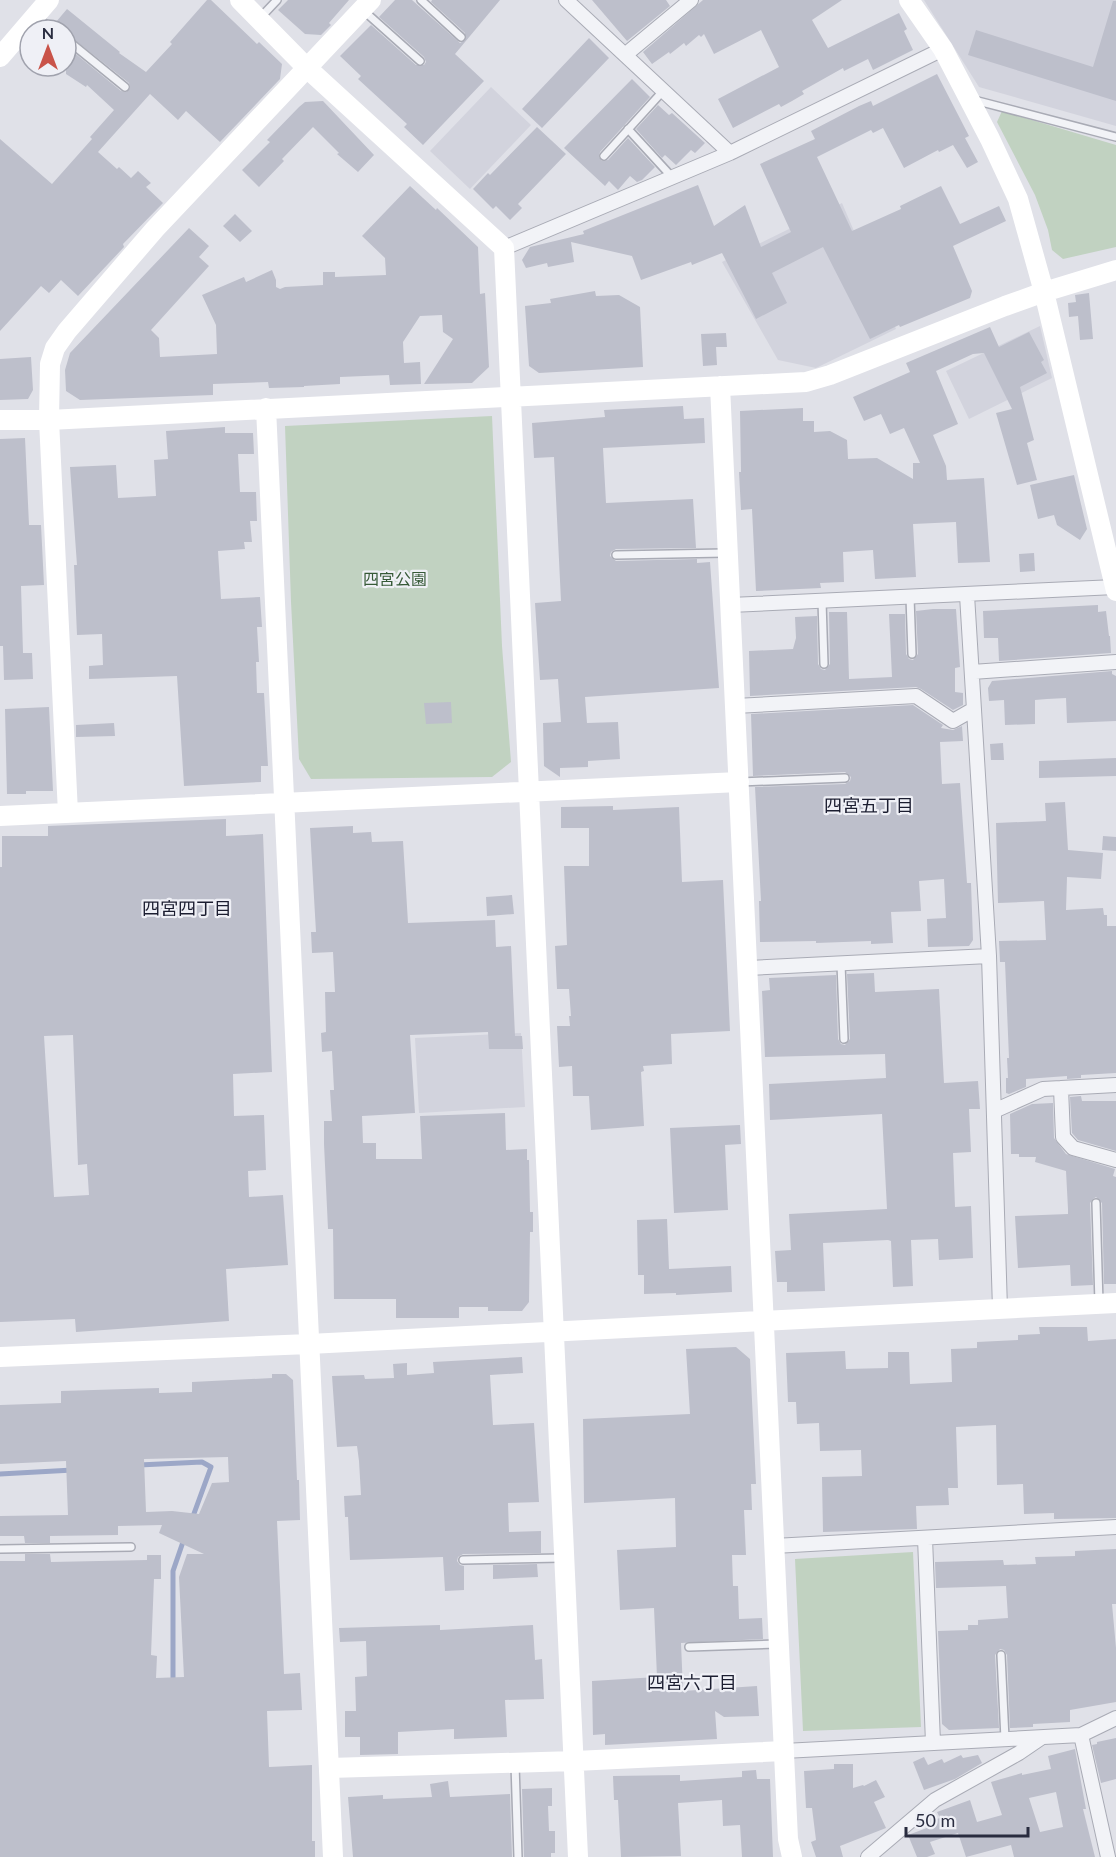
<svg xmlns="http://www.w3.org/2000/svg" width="1116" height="1857" viewBox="0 0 1116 1857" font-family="Lato,'Noto Sans JP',sans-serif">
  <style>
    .built { fill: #d2d3dd }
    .green { fill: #c1d2c1 }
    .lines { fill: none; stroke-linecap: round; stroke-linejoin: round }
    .stream { stroke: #9ca7c7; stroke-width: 5 }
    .building { fill: #bdbfcb; fill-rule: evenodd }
    .lane-casing { stroke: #a9abb5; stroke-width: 10 }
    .street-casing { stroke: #a9abb5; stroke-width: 16 }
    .lane { stroke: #f2f3f7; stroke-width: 7 }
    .street { stroke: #f2f3f7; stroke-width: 14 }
    .secondary { stroke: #fff; stroke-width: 20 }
    .labels { text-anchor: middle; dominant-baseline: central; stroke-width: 4.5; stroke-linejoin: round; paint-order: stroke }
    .park-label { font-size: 16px; fill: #375a38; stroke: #eff0f6 }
    .neighbourhood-label { font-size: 18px; fill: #1b1d30; stroke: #eff0f6 }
  </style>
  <rect width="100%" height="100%" fill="#e0e1e8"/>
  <!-- built -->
  <path class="built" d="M924 0H1116V126L979 87Z
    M491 87 531 125 470 189 430 151Z
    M842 203 896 329 816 368 778 360 722 262Z
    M1040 326 1052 378 969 419 946 371Z
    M521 1033 525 1107 419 1113 415 1038Z"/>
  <!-- green -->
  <path class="green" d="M1002 111 1116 145V247L1063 259 1052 250 1048 230 1035 195 997 122Z
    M492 416 502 646 511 762 492 777 311 779 299 759 291 602 285 426Z
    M913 1552 921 1727 803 1731 795 1559Z"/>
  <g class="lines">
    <!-- stream -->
    <path class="stream" d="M139 1465 202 1462 211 1467 192 1519
      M0 1474 73 1470
      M173 1684V1571L184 1539"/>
  </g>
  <!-- building -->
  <path class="building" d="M207 0H211L257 44 259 42 282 64 280 79 220 142 186 111 178 120 150 94 98 152 117 169 119 167 131 178 138 171 151 183 146 187 163 203 123 244 124 247 78 296 61 280 49 293 41 286 0 331V139L52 184 92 139 90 137 114 110 87 85 86 87 66 74V46L121 91 126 92 130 88 129 83 66 33V30L56 22 67 9 120 52 119 53 146 72 172 44 170 42Z
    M288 0H349L329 23 331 25 321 35 305 34 278 10Z
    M395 0H412L460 43 465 40V33L431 2 432 0H500L455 54 484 81 423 145 404 127 407 124 358 79 361 76 340 56 371 25 416 65H424L426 62 424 57 379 17Z
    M592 0H666L670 6 627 41Z
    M703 0H842L812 20 828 48 899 13 907 29 904 31 913 50 873 70 868 59 844 71 843 68 802 91 804 94 792 101 781 107 779 104 733 128 718 99 779 67 761 30 714 54 704 34 701 37 699 35 686 46 684 43 670 54 669 52 652 64 643 52Z
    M1113 1H1116V101L968 55 976 30 1093 67Z
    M589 38 609 58 542 128 522 109Z
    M937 74 969 136 965 138 978 162 967 168 953 145 939 152 938 150 904 168 883 128 873 133 871 130 817 157 852 231 901 209 900 206 941 186 960 224 999 206 1006 221 953 246 972 291 970 298 900 327 899 325 870 339 823 247 772 273 787 303 756 319 722 253 692 265 691 262 641 280 632 256 571 242 574 262 548 267 547 263 526 268 522 260 530 247 584 234 583 231 698 185 714 226 745 205 761 247 791 232 760 164 815 139 811 131 859 106 871 101 873 106Z
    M632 79 650 97 600 152 599 157 602 161 608 160 628 138 655 167 642 180 637 182 630 176 618 190 609 181 605 186 564 148Z
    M323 101 374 155 358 172 337 154 339 153 313 127 282 159 284 161 259 187 242 170 270 142 267 140 299 107 305 102Z
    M658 105 669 115 672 113 705 143 695 153 691 150 676 165 665 155 662 158 636 129Z
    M537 127 566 154 518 204 522 208 510 220 496 206 493 209 473 189 488 173 490 175Z
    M410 186 436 210 437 208 478 247 480 294 485 293 489 367 472 383 424 384 453 339 443 332 442 315 420 316 403 342 404 363 420 362 421 384 390 385 389 375 340 377V384L304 386V387L269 388 268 382 213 384V395L80 400 66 391 65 370 70 353 189 228 209 246 199 257 209 266 151 330 159 338 160 357 217 354 216 325 202 295 244 277 246 282 272 270 276 280V287L280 289 285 287 323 285V272H335V277L386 275 385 258 362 236Z
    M235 214 252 231 240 242 223 226Z
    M595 291 596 296 619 295 640 307 643 367 539 373 529 366 525 306 551 303 550 299Z
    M1089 293 1093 339 1080 340 1078 316 1069 317 1068 303 1076 302 1075 295Z
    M990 327 999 347 1029 332 1044 360 1041 362 1047 373 1020 387 1034 440 1027 443 1037 480 1017 485 996 413 1012 409 984 353 973 354 936 371 958 424 933 435 946 466 947 480 984 478 990 562 958 563 956 522 913 524 916 577 875 579 873 550 843 552 844 582 820 583 821 588 756 591 752 509 741 510 739 472H741L740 411 803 408V421H814V432L830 431 847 440 848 459 877 458 913 479V463H920L904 428 890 434 881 414 864 421 853 397 910 372 906 363Z
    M726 333 727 347H716L717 365 703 366 701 334Z
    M31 357 33 390 28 399 0 400V359Z
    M683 406 684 419 704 418 705 443 603 448 606 503 693 499 696 548 616 549 611 552 610 556 616 561 697 559V563L710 562 719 688 585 697 587 723 618 722 620 759 588 761V767L560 768V777L544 766 543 723 561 722 558 679 540 680 535 603 561 601 554 457 534 458 532 423 605 417 604 410Z
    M225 427V433H253L254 454H238L240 492H256L257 521H250L252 542H244L245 549 218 551 221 599 260 597 262 627H257L259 662H256L257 693H264L268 766H261V782L184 786 177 676 89 679V666L103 665 102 634 77 635 74 565H77L70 467 116 465 118 498 156 496 154 460 168 459 166 431Z
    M25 438 29 525H41L44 585 21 586 23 653H32L33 679 4 680 3 646H0V439Z
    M1074 475 1087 529 1080 540 1057 525 1054 515 1038 519 1030 485Z
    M1034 553 1035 571 1020 572 1019 554Z
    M1098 605V612L1106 611 1109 636H1110L1111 653 999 661 998 638H984L983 611Z
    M933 609H956L960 667 955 668V692L963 693V705L953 710 921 689 916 687 750 696 749 651 793 649 796 638 795 617 817 616 818 664 821 669 825 670 830 664 829 612H847L849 679 892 677 889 614H905L906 654 909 659 913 660 918 654 916 611Z
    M1112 671V674L1116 676V721L1067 723 1066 698 1047 699 1035 700V724L1005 725 1004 700 989 701 988 688 992 681Z
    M451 702 452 723 426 724 424 703Z
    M913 705 943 725 941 728 953 730 962 726 963 741 940 742 942 784 960 783 967 883H971L973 940 969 946 928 947 927 919 946 918 944 879 919 881 921 911 891 912 893 943 871 944V941L816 943V941L760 942 759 901H761L755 787 845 784 850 781 851 777 845 772 753 776 751 714Z
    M49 707 53 791H26V794H7L5 709Z
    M114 723 115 736 76 737V725Z
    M1003 743 1004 760H991L990 744Z
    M1116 758V776L1039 778V761Z
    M1065 802 1068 850 1103 853 1101 879 1067 877 1066 910 1103 908 1104 915H1107V926H1116V1073L1081 1075V1078L1067 1079V1076L1026 1079V1087L1009 1094 1006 1093V1078H1008L1007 1058H1009L1005 962H1000L999 941 1046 940 1044 901 998 903 996 823 1046 821 1045 803Z
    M613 806V810L679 807 682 882 723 880 730 1031 671 1034 672 1064 643 1066 644 1071 641 1072 644 1126 591 1130 589 1096H573L572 1066 559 1067 557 1026H570L569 1016H571L569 989H557L555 946 567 945 564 866H589V828H561V807Z
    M226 819V836L263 834 272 1072 233 1074 234 1116 264 1115 266 1170 248 1171 249 1197 283 1195 288 1265 226 1269 229 1321 76 1332 75 1319 0 1322V867H2V836H48V826ZM73 1035 78 1165 87 1164 89 1195 54 1197 44 1036Z
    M353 826V833L371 832 372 842 403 841 408 923 495 920 496 947 511 946 515 1036H522L523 1049H489L488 1032 410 1035 415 1113 362 1116 363 1143H376V1159H422L420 1116 505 1113 506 1150 527 1149V1160H529L530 1212H533V1232H530L529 1302 522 1311H488V1307H459V1318H396V1299H334L333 1229H328L324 1144V1121H332L330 1090H334L332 1051 322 1052 321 1033 326 1032 325 992H335L333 952 312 953 311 932H316L310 828Z
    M1103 836 1116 837V851L1102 850Z
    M512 895 514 914 487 916 486 897Z
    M874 973 875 992 939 989 944 1083 978 1081 980 1109H969L971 1152 953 1153 955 1207 971 1206 973 1258 939 1260 938 1239 911 1240 913 1286 893 1287 891 1241 888 1240 823 1243 825 1291 787 1292V1282H777L775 1251 791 1250 789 1214 887 1209 882 1114 770 1120 769 1084 886 1078 885 1054 765 1057 762 991 770 990 769 978 836 975 838 1039 841 1044 845 1045 850 1039 847 974Z
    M1081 1096 1082 1101H1116V1151L1078 1140 1072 1133 1070 1097Z
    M1053 1103 1054 1138 1066 1154 1115 1169 1113 1176 1116 1177V1284H1104L1102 1203 1096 1197 1093 1199 1090 1203 1093 1285 1071 1286 1070 1265 1018 1268 1015 1216 1068 1214V1209L1066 1171 1035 1162 1036 1157H1019V1154H1011L1010 1114 1032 1104Z
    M740 1125 741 1144 725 1145 728 1210 674 1213 670 1128Z
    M667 1219 669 1269 731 1266 732 1292 676 1295V1293L644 1294V1275H638L637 1220Z
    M1039 1327H1087L1088 1341 1116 1339V1518L1054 1519V1513L1024 1514 1023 1484 997 1485 996 1425 956 1427 958 1488H948L949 1505 916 1506 917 1529 823 1532 822 1477 862 1476 861 1450 820 1451 819 1423 797 1424 796 1402H788L786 1353 845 1351 846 1369 888 1368V1352H909L910 1384 952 1382 951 1349 977 1348V1342L1018 1340V1335L1040 1334Z
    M736 1347 750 1359 756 1484H751L752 1510H744L746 1555H732L733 1586H738L739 1619 762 1618 763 1639 681 1643 683 1691 757 1686 759 1716 724 1717 715 1711 717 1739 605 1745V1734L593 1735 592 1681 657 1677 654 1608 620 1610 617 1550 676 1547 675 1498 584 1503 583 1419 690 1414 686 1349Z
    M522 1357 523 1373 490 1375 493 1425 534 1423 539 1502 508 1503 509 1532 541 1531V1553L463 1554 458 1557 457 1561 460 1565 464 1566V1590L445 1591 443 1557 350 1560 348 1517H345L344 1496 361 1495 359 1461 357 1446 337 1447 332 1376 364 1375 365 1379 394 1378 393 1364 407 1363V1375L434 1373 433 1362Z
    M272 1374H286L293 1380 297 1480H299L300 1520 277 1521 284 1674 300 1673 302 1710 267 1711 269 1767 312 1765V1841H315V1857H0V1561H25V1554H50L51 1562 147 1560V1555H161V1579H154L151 1655 157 1656 156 1678 184 1677 179 1577 187 1554H204L159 1533 162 1525 118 1526V1535L50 1536V1543H25L24 1536H0V1516L68 1515 66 1461 0 1464V1405L61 1403V1391L159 1388V1393L192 1392V1382L272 1378ZM228 1457 229 1482 212 1483 199 1514 172 1511 146 1512 144 1459Z
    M1116 1549V1604H1112L1116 1648V1702L1070 1710V1722L1033 1724V1727L1010 1728 1007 1655 1004 1650 1000 1649 995 1655 999 1728 949 1730 942 1724 938 1631 968 1630V1625H978V1620L1008 1618 1006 1586 936 1588 935 1562 1003 1560 1004 1565 1036 1564 1035 1557 1075 1556V1551Z
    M537 1564 538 1577 493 1579V1565Z
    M440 1625V1630L533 1625 535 1660 542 1659 544 1699 505 1700 507 1737 454 1739V1729L398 1732V1754L360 1755V1737H345V1711H356L355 1677 367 1676 366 1641 340 1642 339 1628Z
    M1116 1738V1779L1101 1783 1092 1745 1097 1744V1742Z
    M1075 1749 1086 1809H1083L1095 1857H1014L1011 1845 966 1857 958 1833 930 1842 935 1854 927 1857H917L908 1835 935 1825 933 1820 940 1818 937 1812 970 1800 977 1822 1002 1815 991 1782 1022 1773V1775L1051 1769 1048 1756ZM1056 1792 1063 1827 1040 1832 1029 1798Z
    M961 1755 963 1758 978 1755 982 1763 955 1779 924 1790 913 1762 924 1757 928 1765 942 1759 944 1763Z
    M834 1764H853V1788L863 1785 864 1786 876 1780 885 1797 874 1802 886 1828 840 1846 843 1857H816L811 1842 816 1840 812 1808H806L804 1771 834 1769Z
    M756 1770 757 1779H770L773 1857H742L740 1825 723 1826 722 1800 678 1803 681 1856 621 1857 618 1800H614L613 1776 680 1775V1781L742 1777V1771Z
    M448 1781 450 1797 510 1794 512 1857H353L348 1797 383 1795V1799L432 1797 430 1784Z
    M552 1788V1806H548L549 1831H555V1853H551V1857H524L522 1789Z"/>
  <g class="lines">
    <!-- lane casing -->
    <g class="lane-casing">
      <path id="lane" d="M421 0 461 37
        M364 11 420 61
        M37 18 54 30
        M260 18 277 0
        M66 39 125 87
        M974 100 1116 137
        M628 129 672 177
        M604 156 663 91
        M616 555 725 553
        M910 597 912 654
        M822 601 824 664
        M740 782 845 778
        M841 964 844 1039
        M1096 1203 1099 1303
        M0 1549 131 1547
        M463 1560 562 1558
        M689 1647 776 1644
        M1001 1655 1005 1739
        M515 1764 518 1857"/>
    </g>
    <!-- street casing -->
    <g class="street-casing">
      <path id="street" d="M566 0 730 153
        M625 55 691 0
        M504 248 730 153 943 49
        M967 595 989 956 1000 1309
        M730 605 1115 587
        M972 672 1116 662
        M735 706 916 696 953 721 974 709
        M748 968 989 956
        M1061 1088 1063 1137 1073 1148 1116 1160
        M994 1111 1043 1089 1116 1085
        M925 1538 933 1743
        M774 1546 1116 1527
        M1081 1735 1108 1857
        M784 1751 1081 1735 1116 1718
        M868 1857 935 1800 1019 1753 1041 1738"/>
    </g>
    <!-- lane -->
    <use href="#lane" class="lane"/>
    <!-- street -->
    <use href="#street" class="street"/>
    <!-- secondary -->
    <path class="secondary" d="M240 0 307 68 504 248 578 1857
      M0 57 49 0
      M1116 270 1044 292 1116 591
      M720 386 788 1839 792 1857
      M266 408 333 1857
      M0 420H49L806 382 830 375 1005 306 1044 292 1018 199 990 139 943 49 909 0
      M68 813 49 420 50 364 55 348 67 331 155 229 371 0
      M0 816 739 782
      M0 1357 309 1344 1116 1303
      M329 1768 575 1761 784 1751"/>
  </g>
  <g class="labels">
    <!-- park labels -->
    <g class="park-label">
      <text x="395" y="578">四宮公園</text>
    </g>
    <!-- neighbourhood labels -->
    <g class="neighbourhood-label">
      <text x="869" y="805">四宮五丁目</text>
      <text x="187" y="908">四宮四丁目</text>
      <text x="692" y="1682">四宮六丁目</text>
    </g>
  </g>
  <!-- north arrow -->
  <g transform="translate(48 48)"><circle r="28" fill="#eff0f6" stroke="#a0a2ad" stroke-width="1.5"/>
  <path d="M0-4.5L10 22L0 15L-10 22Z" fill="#c95349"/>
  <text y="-9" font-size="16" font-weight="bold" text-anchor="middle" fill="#292c3f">N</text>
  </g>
  <!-- scale -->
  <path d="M906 1827v9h122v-9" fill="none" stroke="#292c3f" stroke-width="3"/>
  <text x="915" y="1827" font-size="18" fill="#292c3f" stroke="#eff0f6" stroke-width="4.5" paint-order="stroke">50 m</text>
</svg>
